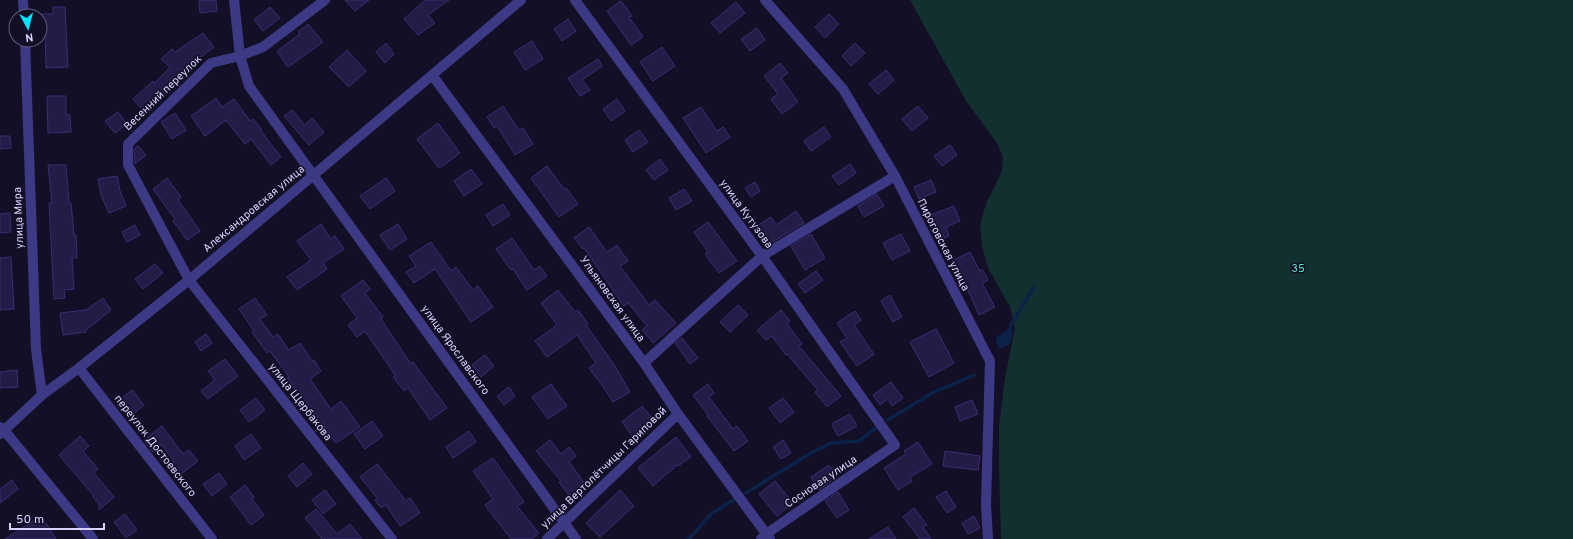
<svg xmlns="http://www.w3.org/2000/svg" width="1573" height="539" viewBox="0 0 1573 539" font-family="Overpass,sans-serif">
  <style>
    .green { fill: #12302f }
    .water { fill: #0c2248 }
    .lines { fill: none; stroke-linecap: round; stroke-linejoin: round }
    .stream { stroke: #0c2248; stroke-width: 3.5 }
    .building { fill: #241b47; stroke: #3b2d73 }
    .minor { stroke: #3d3a85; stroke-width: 10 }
    .labels { text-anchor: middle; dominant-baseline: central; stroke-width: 3; stroke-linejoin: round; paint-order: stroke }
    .street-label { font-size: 11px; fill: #d9d4ff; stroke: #130f26 }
    .park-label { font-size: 11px; fill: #5fe0c0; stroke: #130f26 }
  </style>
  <rect width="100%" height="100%" fill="#130f26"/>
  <!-- green -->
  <path class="green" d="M910 0H1573V539H1001L999 469V426L1005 378 1015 328 1010 307 988 268 982 246 980 225 986 204 1002 171 1003 157 997 143 966 101Z"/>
  <!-- water -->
  <path class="water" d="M1011 325 1013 331 1010 344 1000 349 996 344 997 337 1006 331Z"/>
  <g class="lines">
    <!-- stream -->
    <path class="stream" d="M1011 325 1034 287
      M888 420 932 393 974 375
      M746 493 809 454 831 443 859 441 876 428
      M689 539 711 514 735 499"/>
  </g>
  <!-- building -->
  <path class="building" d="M216 0 217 11 200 13 199 1Z
    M345 0H369L355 11Z
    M425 0H449L428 15 435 23 418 35 404 19Z
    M621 1 632 16 629 17 643 37 631 45 607 11Z
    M736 2 745 13 720 33 711 23Z
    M53 7H65L68 67 46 68 45 32H43L41 14H53Z
    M270 7 280 18 263 31 254 20Z
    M829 14 839 24 825 38 815 27Z
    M568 19 576 31 562 41 554 29Z
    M308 24 323 42 288 67 277 51 300 34 298 32Z
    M757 28 765 40 750 51 741 39Z
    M203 33 214 47 189 66 191 68 174 84 142 109 133 99 153 81 155 83 170 67 161 59 172 49 175 52Z
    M532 41 543 59 525 70 514 52Z
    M386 43 394 54 385 63 376 52Z
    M855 43 865 53 851 66 842 56Z
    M662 47 675 66 653 81 640 62Z
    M347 50 366 71 349 87 329 67Z
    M598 59 602 66 582 80 590 90 580 96 568 78Z
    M780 63 788 73 781 78 798 102 782 114 771 99 778 94 764 76Z
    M886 70 894 80 878 94 869 84Z
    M47 96H66V115H70L71 132 48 133Z
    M216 98 222 107 234 99 250 121 253 119 262 130 261 131 281 157 271 165 251 139 245 144 226 120 205 136 191 116Z
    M617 99 625 111 611 121 603 109Z
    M503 106 519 130 523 128 533 144 515 155 497 126 494 128 487 117Z
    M918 106 928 118 912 131 902 119Z
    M701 107 717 131 723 127 730 137 706 153 683 118Z
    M292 110 305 125 312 118 324 132 309 145 284 116Z
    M118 112 127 124 115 133 105 121Z
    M175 113 186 130 172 139 161 122Z
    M438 123 460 153 441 167H438L417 139Z
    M824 127 831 137 811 151 804 141Z
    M639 130 648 142 633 152 625 140Z
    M0 136H10L11 148 0 149Z
    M950 145 957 155 942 166 934 156Z
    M138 146 146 155 135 164 134 149Z
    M660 159 668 170 654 180 646 170Z
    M850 164 856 173 839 185 832 176Z
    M48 165H66L69 203H71L74 235H76L77 258H72L74 289 64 290 65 298 54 299 49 203H52Z
    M547 166 564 189 566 188 578 204 559 217 531 178Z
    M471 169 482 184 464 196 454 181Z
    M117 176 120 191 126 206 109 213 101 195 98 179Z
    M167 178 181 197 178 200 200 231 187 240 173 221 175 219 153 189Z
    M386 178 395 191 370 209 360 196Z
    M931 180 936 192 919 199 914 187Z
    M755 182 760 191 751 197 745 188Z
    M684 189 692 201 676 210 669 198Z
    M877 194 884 206 864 217 858 206Z
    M503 204 510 215 493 226 486 215Z
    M954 206 960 221 946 227 949 236 937 241 928 216Z
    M796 211 804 223 769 244 757 226 771 217 776 225Z
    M10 213 11 232 0 233V214Z
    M708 222 737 261 719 273 705 254 708 252 694 232Z
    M321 224 331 239 335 236 344 249 323 263 327 269 297 290 287 277 311 260 297 241Z
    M398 224 407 239 390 250 380 235Z
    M135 225 140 235 127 242 122 232Z
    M589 227 607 252 617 245 628 261 620 266 649 305 655 300 676 323 653 343 642 330 647 326 628 303 624 306 584 248 583 249 574 238Z
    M811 234 825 258 805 270 791 246Z
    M901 234 910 251 892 260 883 243Z
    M512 238 534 270 540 266 547 276 527 290 513 269 511 270 496 249Z
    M431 242 451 271 456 267 473 290 478 286 493 307 471 322 435 269 414 283 406 272 416 266 409 256Z
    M970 252 980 271 982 269 988 280 982 283 995 307 979 315 961 275 959 276 952 261Z
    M11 257 14 309 0 310V258Z
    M155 264 163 273 143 289 135 279Z
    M816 271 823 280 805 293 798 284Z
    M363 280 370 289 365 293 383 317 381 319 411 364 413 362 447 408 430 420 408 388 404 391 393 377 395 375 365 331 357 337 348 325 357 318 341 296Z
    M558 290 575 312 578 310 588 324 586 325 615 366 630 392 613 402 598 379H597L589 368 596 363 577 335 547 357 535 341 557 325 541 303Z
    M890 295 902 317 893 322 881 301Z
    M103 298 111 310 86 330V332L63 335 60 313 86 310Z
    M255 298 267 315 260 319 273 337 278 334 289 350 300 343 312 361 314 360 321 371 310 379 331 409 341 401 360 427 336 443 296 388 295 389 287 378 289 377 270 351 267 353 252 332 254 331 239 309Z
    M738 305 748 315 730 332 720 322Z
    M781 310 790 321 787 324 802 344 799 346 841 396 827 407 815 392 818 390 787 354 786 355 772 336 766 340 757 330Z
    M855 311 861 320 854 325 874 354 857 366 840 342 847 338 837 323Z
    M936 329 954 363 929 377 910 342Z
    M206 334 212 343 201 351 195 342Z
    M682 338 698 358 690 364 675 343Z
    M485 355 494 366 481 377 472 365Z
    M225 359 238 376 208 399 201 391 215 380 208 371Z
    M17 370 18 387 0 388V372Z
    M891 382 903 398 892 406 888 399 880 405 873 395Z
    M551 384 567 406 548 419 532 397Z
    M708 384 714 393 709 397 733 429 737 426 748 441 734 451 707 416 708 415 693 395Z
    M509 387 515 396 504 405 497 396Z
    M132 390 144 405 133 414 129 410 124 413 116 403Z
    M256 398 265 410 249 422 240 410Z
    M783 398 794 412 780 423 769 408Z
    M972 400 978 414 960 421 955 407Z
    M642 406 655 422 634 438 622 422Z
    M850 414 857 426 838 436 833 427V423Z
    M372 421 383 436 365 449 354 434Z
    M162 426 183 454 189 450 198 461 180 475 171 464 174 461 162 445 153 452 144 440Z
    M469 431 476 442 453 458 446 447Z
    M251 434 261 448 244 460 235 446Z
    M80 436 89 446 83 451 98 469 94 473 114 497 99 510V504L93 497 94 496 59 455Z
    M676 437 691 457 678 466 677 465 653 486 638 468Z
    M550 440 561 454 569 447 576 456 569 462 586 485 570 497 559 482 561 481 536 451Z
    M783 440 791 453 781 459 773 447Z
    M918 442 932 464 910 477 912 481 898 490 884 468 906 454 904 451Z
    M945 451 980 456 978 470 943 466Z
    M493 458 524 502 517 506 539 533 532 539H511L485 505 493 499 473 471Z
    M303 463 312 474 297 487 288 476Z
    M377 464 406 501 410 498 420 513 400 526 386 505 381 508 375 500 377 498 360 477Z
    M829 465 836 475 829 479 831 481 819 490 811 477Z
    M219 473 227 484 212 496 203 484Z
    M12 480 18 489 0 503V489Z
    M775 481 793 503 777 516 759 494Z
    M245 485 254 497 252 499 264 515 251 525 230 497Z
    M325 490 336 504 323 514 312 500Z
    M620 490 634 506 600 537 586 523Z
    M946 491 956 507 947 513 936 497Z
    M838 492 849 510 837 518 825 501Z
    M914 508 927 525 923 527 931 539H920L903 517Z
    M316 509 337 534 350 524 362 539H322L305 518Z
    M125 514 137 530 126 538 114 522Z
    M41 516 56 539H5Z
    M974 516 980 528 968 534 962 523Z
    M888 527 896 539H869Z"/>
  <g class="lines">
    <!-- minor -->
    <path class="minor" d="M23 0 24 16
      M234 0 240 56 249 86 576 539
      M325 0 263 47 240 56 211 63 128 144V165L189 280 392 539
      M575 0 762 256 895 445 766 534 761 539
      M765 0 843 89 895 176 990 361 986 504 988 539
      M25 40 36 349 42 395
      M432 75 644 363 678 414 770 539
      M644 363 762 256 895 176
      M79 368 212 539
      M0 427 4 430 93 539
      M0 434 42 395 79 368 189 280 521 0
      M547 539 678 414"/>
  </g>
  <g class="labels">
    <!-- street labels -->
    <g class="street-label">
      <text transform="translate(163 93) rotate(-44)">Весенний переулок</text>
      <text transform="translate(254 209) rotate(-40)">Александровская улица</text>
      <text transform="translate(746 214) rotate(54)">улица Кутузова</text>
      <text transform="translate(19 218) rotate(-92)">улица Мира</text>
      <text transform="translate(943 245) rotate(63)">Пироговская улица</text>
      <text transform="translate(612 299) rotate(54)">Ульяновская улица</text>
      <text transform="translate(455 350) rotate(54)">улица Ярославского</text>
      <text transform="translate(300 402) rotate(52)">улица Щербакова</text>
      <text transform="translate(155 446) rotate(52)">переулок Достоевского</text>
      <text transform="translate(604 468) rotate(-44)">улица Вертолётчицы Гариповой</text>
      <text transform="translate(821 482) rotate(-34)">Сосновая улица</text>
    </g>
    <!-- park labels -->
    <g class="park-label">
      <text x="1298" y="269">35</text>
    </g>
  </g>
  <!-- north arrow -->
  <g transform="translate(28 28) rotate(173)"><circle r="19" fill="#130f26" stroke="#625e7d"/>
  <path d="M0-3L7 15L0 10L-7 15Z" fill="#00e5ff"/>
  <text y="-6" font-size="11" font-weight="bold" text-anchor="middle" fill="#d9d4ff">N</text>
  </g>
  <!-- scale -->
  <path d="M10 523v6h94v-6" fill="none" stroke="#d9d4ff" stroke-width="2"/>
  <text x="16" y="523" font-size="12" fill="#d9d4ff" stroke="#130f26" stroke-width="3" paint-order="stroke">50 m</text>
</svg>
